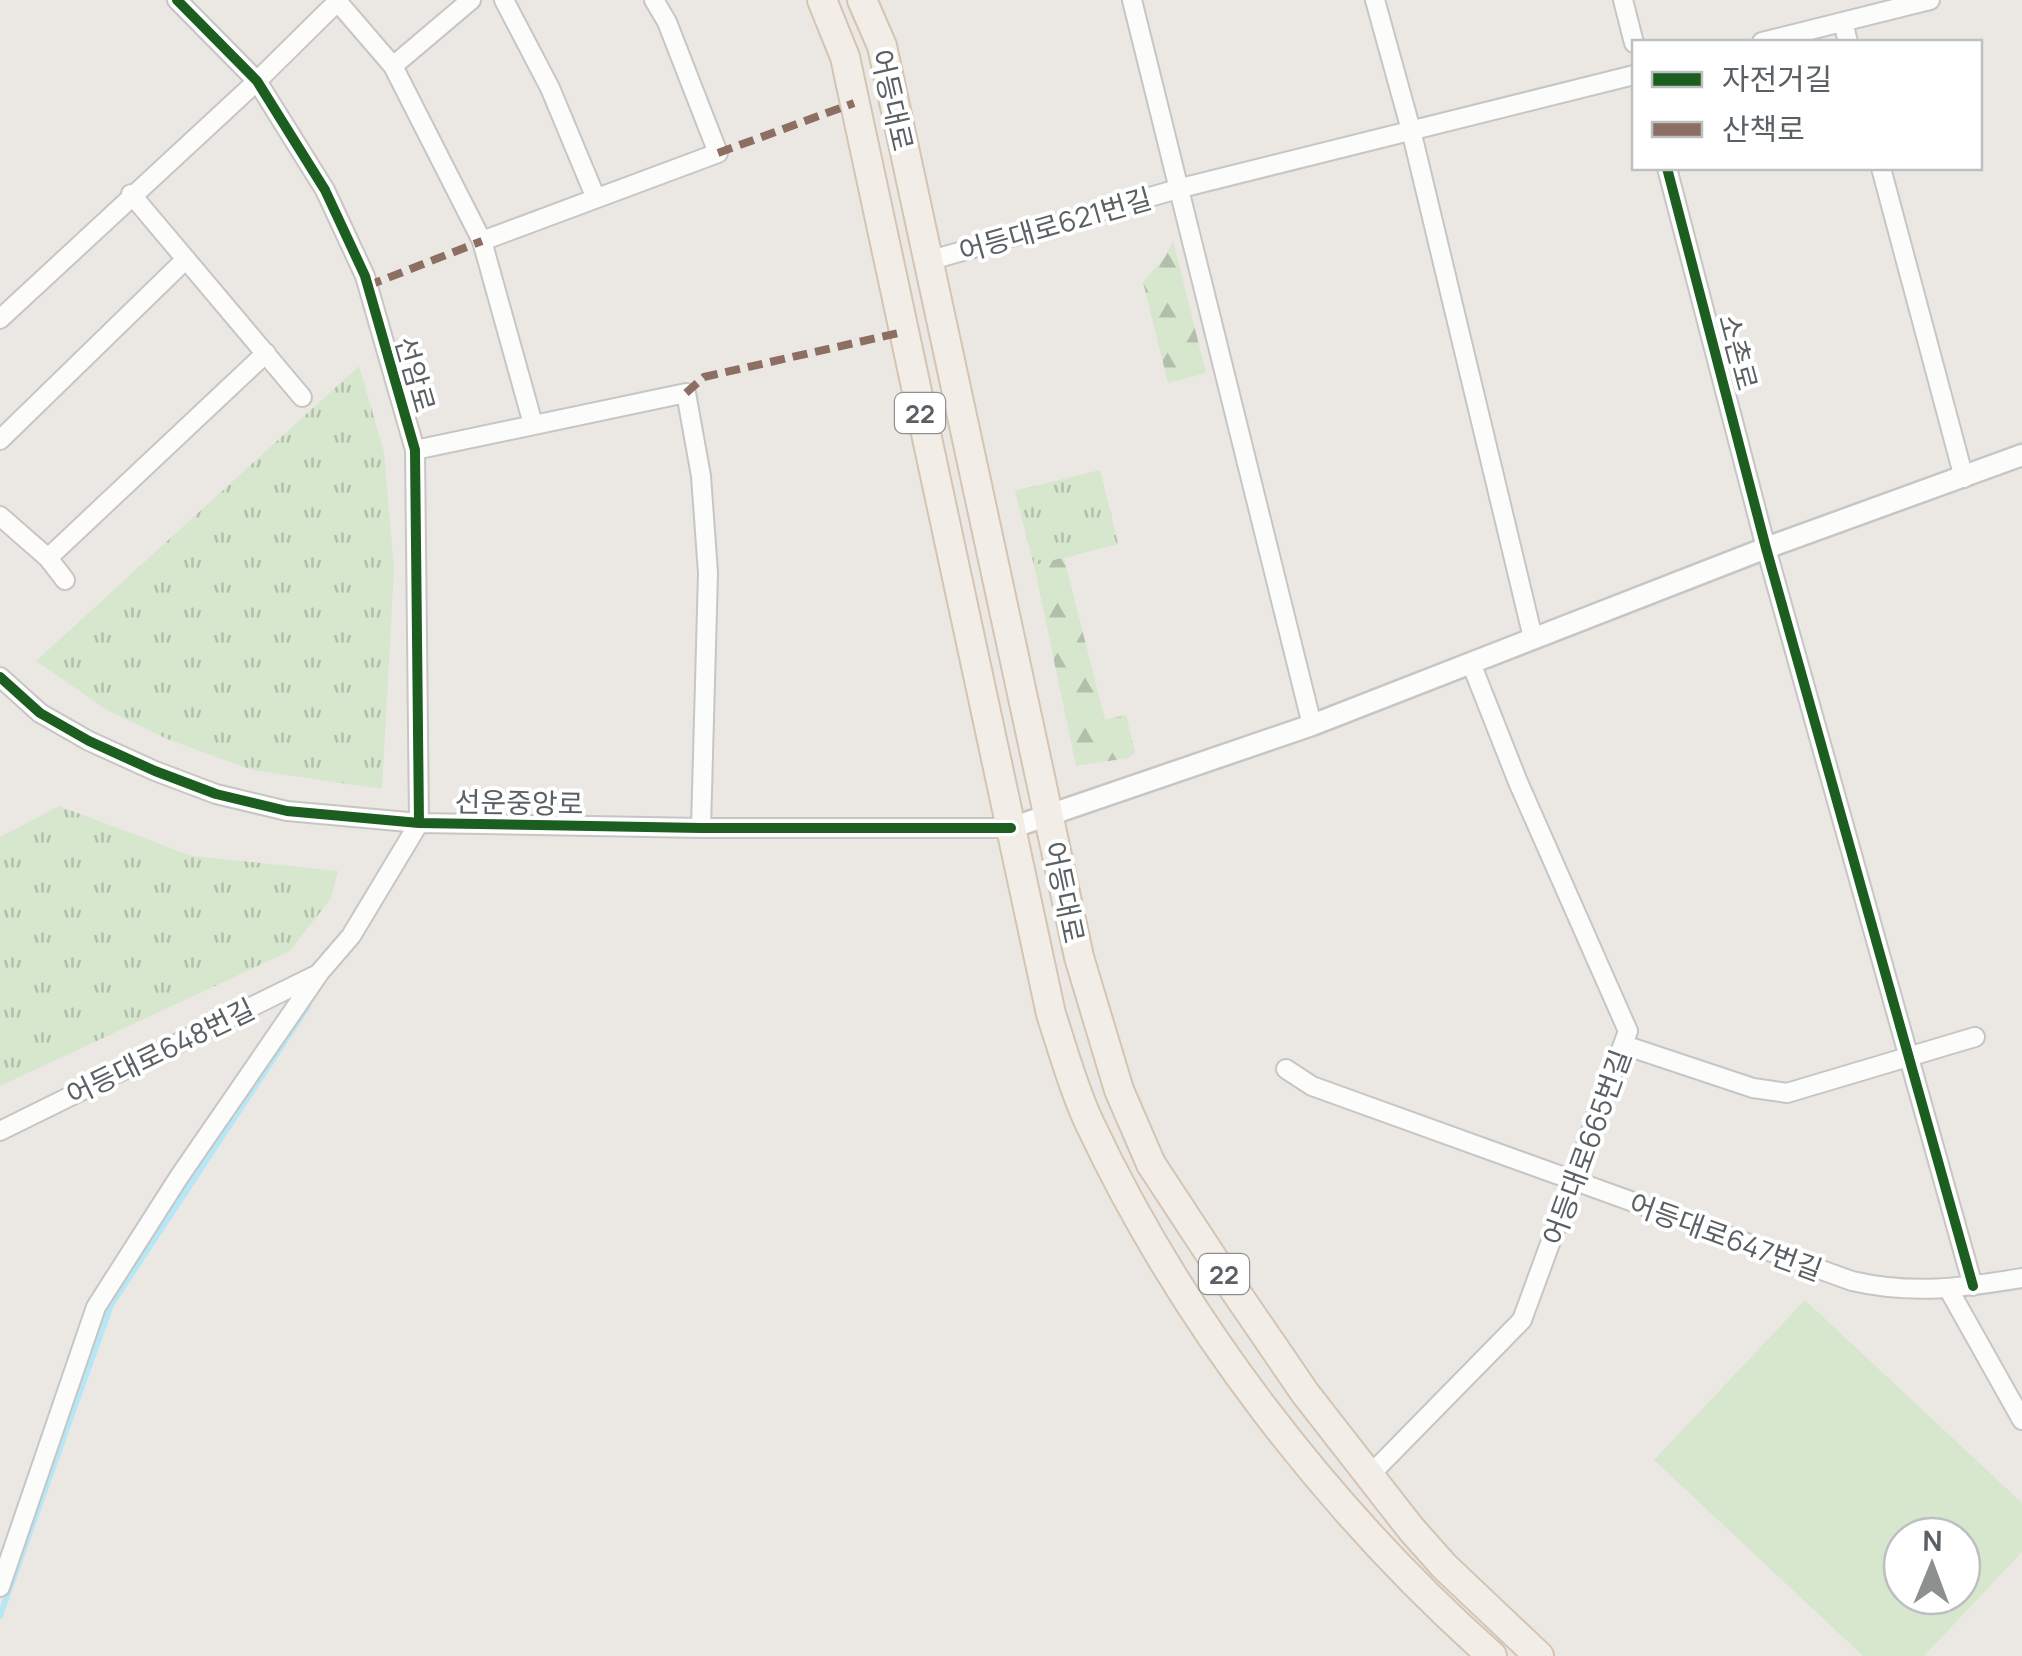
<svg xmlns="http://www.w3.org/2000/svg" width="2022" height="1656" viewBox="0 0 2022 1656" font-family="Manrope,'Noto Sans KR',sans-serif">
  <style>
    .forest { fill: url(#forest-firs) }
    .park { fill: url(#park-tufts) }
    .pitch { fill: #d6e7ce; fill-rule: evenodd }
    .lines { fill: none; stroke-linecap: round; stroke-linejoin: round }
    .stream { stroke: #b6e7f7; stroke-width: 6 }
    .minor-casing { stroke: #c6c6c5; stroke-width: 22 }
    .tertiary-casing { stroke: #c6c6c5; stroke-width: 25 }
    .primary-casing { stroke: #d4c4b1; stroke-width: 32 }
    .minor { stroke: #fcfcfb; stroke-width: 18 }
    .tertiary { stroke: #fcfcfb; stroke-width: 20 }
    .primary { stroke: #f2eee7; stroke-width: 28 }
    .quiet { stroke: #8d6e63; stroke-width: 8; stroke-dasharray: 15 8; stroke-linecap: butt }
    .cycleway-casing { stroke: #fff; stroke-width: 16 }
    .cycleway { stroke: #1b5e20; stroke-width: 10 }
    .labels { text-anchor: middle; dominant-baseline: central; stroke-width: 8; stroke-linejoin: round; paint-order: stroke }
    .shield { fill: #fff; stroke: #8c9092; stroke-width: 2.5 }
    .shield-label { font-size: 25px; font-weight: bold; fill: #5a6063 }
    .street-label { font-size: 28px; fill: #5a6063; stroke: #fff }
  </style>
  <defs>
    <pattern id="forest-firs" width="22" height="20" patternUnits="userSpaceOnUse" patternTransform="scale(2.5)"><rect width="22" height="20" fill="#d6e7ce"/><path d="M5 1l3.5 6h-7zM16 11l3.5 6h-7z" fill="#b1bfab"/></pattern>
    <pattern id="park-tufts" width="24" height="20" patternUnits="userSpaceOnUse" patternTransform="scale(2.5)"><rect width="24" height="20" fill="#d6e7ce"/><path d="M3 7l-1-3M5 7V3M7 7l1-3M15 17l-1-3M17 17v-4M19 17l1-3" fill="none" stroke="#b1bfab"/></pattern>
  </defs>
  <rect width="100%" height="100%" fill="#ebe8e4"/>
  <!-- forest -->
  <path class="forest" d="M1173 241 1206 373 1168 383 1143 282 1165 257Z
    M1100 470 1118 544 1064 558 1105 720 1126 715 1135 752 1128 758 1076 766 1034 565 1015 491Z"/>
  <!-- park -->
  <path class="park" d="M359 366 384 452 394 569 382 789 252 770 167 739 107 710 36 661Z
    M1100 470 1118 544 1034 565 1015 491Z
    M59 806 192 856 338 871 331 898 290 951 0 1086V837Z"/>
  <!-- pitch -->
  <path class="pitch" d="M1805 1300 2022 1503V1552L1924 1656H1863L1654 1460ZM1902 1536H1962V1596H1902Z"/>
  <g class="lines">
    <!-- stream -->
    <path class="stream" d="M0 1616 111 1305 308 1006"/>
    <!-- minor casing -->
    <g class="minor-casing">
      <path id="minor" d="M504 0 550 88 595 196
        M1132 0 1312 725
        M1375 0 1411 130 1533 638
        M1623 0 1634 43
        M337 1 393 66 482 241 533 424
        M1843 22 1848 42
        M1762 42 1930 0
        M393 66 471 0
        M1667 168 1766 548 1973 1286
        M1881 168 1964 478
        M131 194 302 397
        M482 241 718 153 667 22 654 0
        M928 261 1181 188 1634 75
        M0 319 257 81 339 0
        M0 440 186 259
        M415 450 686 393 701 476 708 573 701 828
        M0 516 48 558 65 580
        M48 558 266 353
        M0 677 40 713 89 741 155 771 216 794 287 811 419 823 701 828H1011
        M1624 1045 1753 1088 1787 1093 1975 1037
        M1286 1069 1312 1086 1852 1281C1913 1295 1961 1288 2022 1278
        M0 1131 316 975
        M1949 1290 2022 1420
        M1368 1477 1522 1320 1628 1031 1518 782 1471 663
        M0 1587 96 1307 179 1177 320 972 351 936 419 823 415 450 365 276 325 190 257 81 177 0"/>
    </g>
    <!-- tertiary casing -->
    <g class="tertiary-casing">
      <path id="tertiary" d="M1011 828 1312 725 1766 548 2022 455"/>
    </g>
    <!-- primary casing -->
    <g class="primary-casing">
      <path id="primary" d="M822 0 845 57 1051 1014C1063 1050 1073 1088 1089 1122 1182 1321 1329 1511 1492 1656
        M862 0 882 46 1079 957 1119 1090 1151 1164 1216 1263 1305 1393 1412 1530 1444 1566 1539 1656"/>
    </g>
    <!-- minor -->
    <use href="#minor" class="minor"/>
    <!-- tertiary -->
    <use href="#tertiary" class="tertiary"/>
    <!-- primary -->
    <use href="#primary" class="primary"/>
    <!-- quiet -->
    <path class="quiet" d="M718 153 854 103
      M367 286 482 241
      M686 393 704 377 903 332"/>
    <!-- cycleway casing -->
    <g class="cycleway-casing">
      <path id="cycleway" d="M177 0 257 81 325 190 365 276 415 450 419 823
        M1667 168 1766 548 1973 1286
        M0 677 40 713 89 741 155 771 216 794 287 811 419 823 701 828H1011"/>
    </g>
    <!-- cycleway -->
    <use href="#cycleway" class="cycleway"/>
  </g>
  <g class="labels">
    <!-- shield labels -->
    <g class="shield">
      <rect x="895" y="393" width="50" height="40" rx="8"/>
      <rect x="1199" y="1254" width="50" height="40" rx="8"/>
    </g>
    <g class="shield-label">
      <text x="920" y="413">22</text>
      <text x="1224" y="1274">22</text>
    </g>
    <!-- street labels -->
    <g class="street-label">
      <text transform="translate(893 100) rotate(77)">어등대로</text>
      <text transform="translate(1055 224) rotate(-16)">어등대로621번길</text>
      <text transform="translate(1739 352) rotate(75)">소촌로</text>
      <text transform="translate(416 374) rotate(74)">선암로</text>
      <text transform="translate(519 802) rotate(1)">선운중앙로</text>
      <text transform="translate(1065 892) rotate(78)">어등대로</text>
      <text transform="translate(160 1051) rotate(-26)">어등대로648번길</text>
      <text transform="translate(1586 1147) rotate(-70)">어등대로665번길</text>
      <text transform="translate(1726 1236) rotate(20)">어등대로647번길</text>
    </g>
  </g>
  <!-- legend -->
  <rect x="1632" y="40" width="350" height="130" fill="#ffffff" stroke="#bdbfc1" stroke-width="2.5"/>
  <rect x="1652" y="72" width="50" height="15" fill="#1b5e20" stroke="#bdbfc1" stroke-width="2.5"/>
  <text x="1722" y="90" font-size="30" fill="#5a6063">자전거길</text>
  <rect x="1652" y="122" width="50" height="15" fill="#8d6e63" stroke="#bdbfc1" stroke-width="2.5"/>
  <text x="1722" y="140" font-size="30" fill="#5a6063">산책로</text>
  <!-- north arrow -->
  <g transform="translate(1932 1566) rotate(1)"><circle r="48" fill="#ffffff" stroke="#bdbfc1" stroke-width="2.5"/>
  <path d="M0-8L18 38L0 25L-18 38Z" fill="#8d9090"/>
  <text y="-15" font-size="28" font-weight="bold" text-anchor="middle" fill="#5a6063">N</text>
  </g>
</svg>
